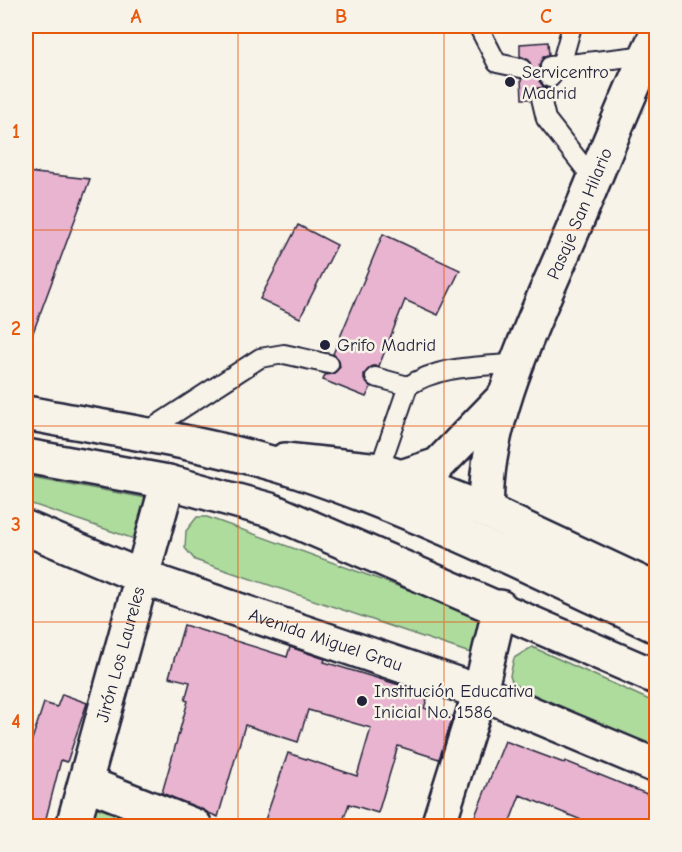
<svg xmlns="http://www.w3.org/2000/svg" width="682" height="852" viewBox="0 0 682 852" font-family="'Comic Neue',sans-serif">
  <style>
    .green { fill: #aedc9c; stroke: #687f6c; stroke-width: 1.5 }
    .building { fill: #e8b4cf; stroke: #22223b; stroke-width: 1.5 }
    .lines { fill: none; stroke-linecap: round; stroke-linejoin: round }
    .service-casing { stroke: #22223b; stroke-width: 22 }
    .minor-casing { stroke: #22223b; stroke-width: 38 }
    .trunk-casing { stroke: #22223b; stroke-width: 38 }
    .service { stroke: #f7f3e8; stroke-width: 18 }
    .minor { stroke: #f7f3e8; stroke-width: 33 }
    .trunk { stroke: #f7f3e8; stroke-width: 33 }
    .grid { fill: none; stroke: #e8590c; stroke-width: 1.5; stroke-opacity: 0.55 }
    .poi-dot { fill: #22223b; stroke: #f7f3e8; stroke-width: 2 }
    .labels { text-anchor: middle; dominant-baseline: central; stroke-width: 5; stroke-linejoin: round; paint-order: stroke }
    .poi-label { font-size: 18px; fill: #22223b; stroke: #f7f3e8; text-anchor: start }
    .street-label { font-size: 18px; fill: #22223b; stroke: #f7f3e8 }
    .neatline { fill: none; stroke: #e8590c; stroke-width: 2 }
    .grid-label { font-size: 20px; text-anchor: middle; font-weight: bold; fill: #e8590c }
  </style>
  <rect width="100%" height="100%" fill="#f7f3e8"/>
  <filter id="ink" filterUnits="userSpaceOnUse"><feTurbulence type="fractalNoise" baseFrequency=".0167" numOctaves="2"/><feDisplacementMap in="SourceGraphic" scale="12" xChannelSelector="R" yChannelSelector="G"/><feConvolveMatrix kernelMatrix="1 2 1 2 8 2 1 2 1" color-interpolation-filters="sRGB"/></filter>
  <g filter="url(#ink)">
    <!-- green -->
    <path class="green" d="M26 476 152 499 146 543 26 502Z
      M197 517H207L486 618 473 654 195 560 185 548 186 531Z
      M532 647 656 703V756L513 684 510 676 514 658Z
      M95 807 155 826H77Z"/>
    <!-- building -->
    <path class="building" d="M548 42 549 55 543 57 539 66V81L544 87 534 89 530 99H522L521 79 529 76 532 70 529 60 520 56V44Z
      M26 172 90 179 28 346H26Z
      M298 225 337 245 300 318 260 299Z
      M383 234 460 270 438 315 405 300 379 366H372L364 374V380L371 387 366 397 323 380 325 375 333 374 340 367 339 360 333 354Z
      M184 625 287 657 290 647 325 659 324 662 429 694 424 708 453 717 439 759 398 746 378 813 349 804 341 826H263L288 753 357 776 371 728 308 710 298 742 245 725 218 817 162 793 188 701 185 700 190 682 169 677Z
      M62 694 87 703 67 762 61 760 44 826H26V758L44 703 57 707Z
      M505 741 564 763 565 761 657 798V826H596L520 795 508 826H471Z"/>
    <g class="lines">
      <!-- service casing -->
      <g class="service-casing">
        <path id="service" d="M478 26 497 63 521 68
          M550 66 561 65 572 26
          M550 78 561 65 647 55
          M541 98 546 119 594 180
          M375 377 408 386 379 470V477
          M408 386C440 365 481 367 519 363
          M143 434 260 358 284 354 329 364"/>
      </g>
      <!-- minor casing -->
      <g class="minor-casing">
        <g id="minor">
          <path d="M285 460 379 470 401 477 487 511 656 590"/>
          <path d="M401 477 438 465 503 398"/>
          <path id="s1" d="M487 511C481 422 541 307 575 225 602 162 626 98 656 36"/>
          <path id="s2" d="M26 528 144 578 480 692 656 766"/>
          <path d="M86 783 195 826"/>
          <path id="s3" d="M73 826 168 482"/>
          <path d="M438 826 480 692 500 607"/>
        </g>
      </g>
      <!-- trunk casing -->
      <g class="trunk-casing">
        <path id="trunk" d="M26 413C116 430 210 443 297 471 421 512 539 571 656 626
          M26 456 168 482 270 510 656 677"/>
      </g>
      <!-- service -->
      <use href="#service" class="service"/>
      <!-- minor -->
      <use href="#minor" class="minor"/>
      <!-- trunk -->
      <use href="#trunk" class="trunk"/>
    </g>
  </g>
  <!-- grid -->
  <path class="grid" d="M238 26V826M444 26V826M26 230H656M26 426H656M26 622H656"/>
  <!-- markers -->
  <g class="poi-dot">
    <circle cx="510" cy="82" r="6"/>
    <circle cx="325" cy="345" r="6"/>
    <circle cx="362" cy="701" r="6"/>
  </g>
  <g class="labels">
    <!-- poi labels -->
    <g class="poi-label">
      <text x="522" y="72">Servicentro<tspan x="522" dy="21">Madrid</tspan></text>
      <text x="337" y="345">Grifo Madrid</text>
      <text x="374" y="691">Institución Educativa<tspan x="374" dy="21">Inicial No. 1586</tspan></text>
    </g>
    <!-- street labels -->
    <g class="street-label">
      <text stroke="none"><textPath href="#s1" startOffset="314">Pasaje San Hilario</textPath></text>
      <text stroke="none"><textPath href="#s2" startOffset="320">Avenida Miguel Grau</textPath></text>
      <text stroke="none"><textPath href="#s3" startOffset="178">Jirón Los Laureles</textPath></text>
    </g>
  </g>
  <!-- margin -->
  <rect width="682" height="852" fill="none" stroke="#f7f3e8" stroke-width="66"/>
  <rect x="33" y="33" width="616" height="786" class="neatline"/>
  <g class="grid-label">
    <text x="136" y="23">A</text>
    <text x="341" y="23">B</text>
    <text x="546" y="23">C</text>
    <text x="16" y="138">1</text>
    <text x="16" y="335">2</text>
    <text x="16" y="531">3</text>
    <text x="16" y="728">4</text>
  </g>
</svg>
